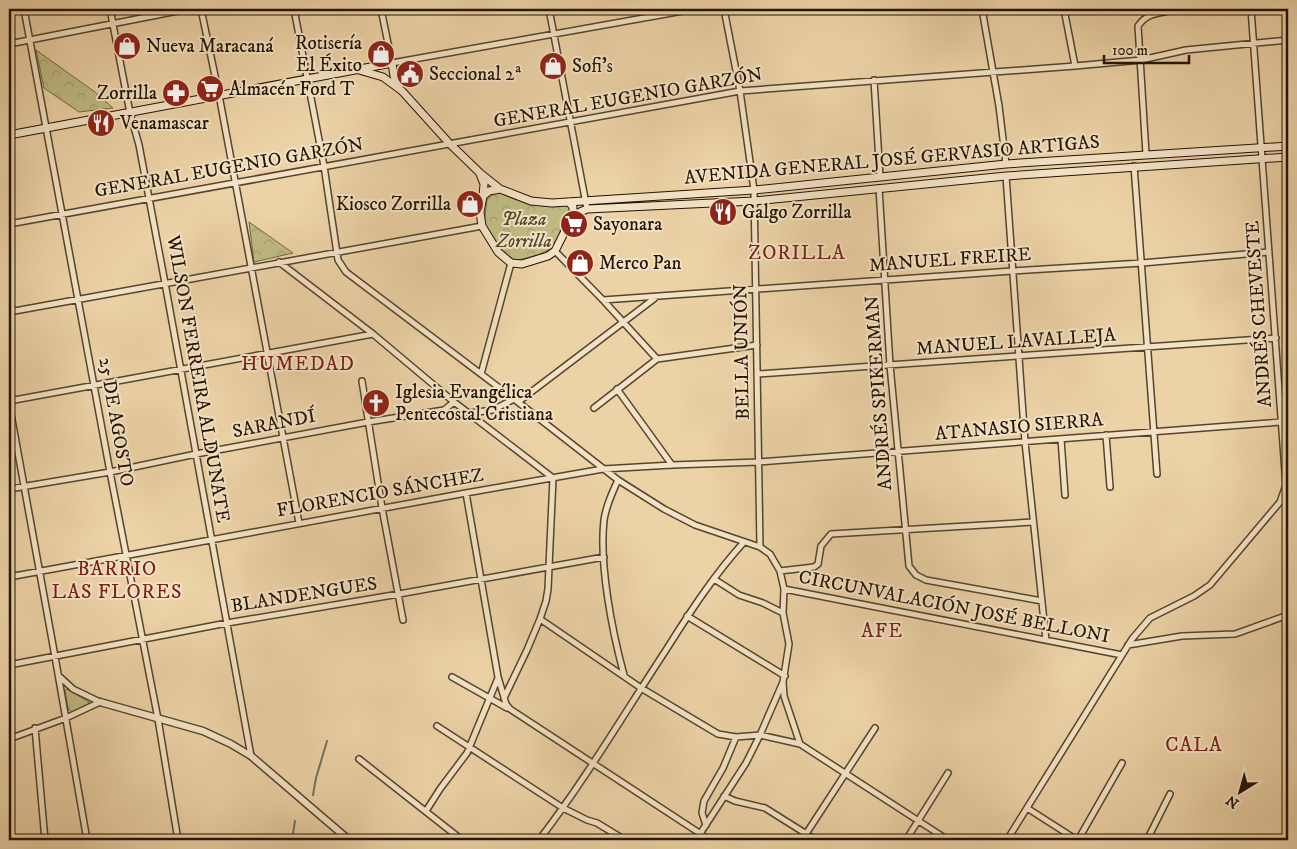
<svg xmlns="http://www.w3.org/2000/svg" width="1297" height="849" viewBox="0 0 1297 849" font-family="'IM FELL DW Pica',serif">
  <style>
    .grass { fill: url(#grass-tufts); stroke: #726742 }
    .forest { fill: url(#forest-crowns); stroke: #726742 }
    .lines { fill: none; stroke-linecap: round; stroke-linejoin: round }
    .stream { stroke: #6a7664; stroke-width: 2 }
    .minor-casing { stroke: #56442a; stroke-width: 8 }
    .tertiary-casing { stroke: #56442a; stroke-width: 9 }
    .secondary-casing { stroke: #241401; stroke-width: 9 }
    .minor { stroke: #f3e2c6; stroke-width: 5 }
    .tertiary { stroke: #f3e2c6; stroke-width: 6 }
    .secondary { stroke: #f3e2c6; stroke-width: 7 }
    .labels { text-anchor: middle; dominant-baseline: central; stroke-width: 4; stroke-linejoin: round; paint-order: stroke }
    .poi-label { font-size: 19px; fill: #241401; stroke: #f3e2c6; text-anchor: start }
    .street-label { font-size: 19px; fill: #241401; stroke: #f3e2c6 }
    .park-label { font-size: 19px; font-style: italic; fill: #524628; stroke: #f3e2c6 }
    .neighbourhood-label { font-size: 20px; letter-spacing: 1px; fill: #7a1f14; stroke: #f3e2c6 }
  </style>
  <defs>
    <pattern id="grass-tufts" width="24" height="20" patternUnits="userSpaceOnUse" patternTransform="scale(1.25)"><rect width="24" height="20" fill="#bfba82"/><path d="M3 7l-1-3M5 7V3M7 7l1-3M15 17l-1-3M17 17v-4M19 17l1-3" fill="none" stroke="#a49f6e"/></pattern>
    <pattern id="forest-crowns" width="20" height="18" patternUnits="userSpaceOnUse" patternTransform="scale(1.25)"><rect width="20" height="18" fill="#bfba82"/><path d="M2 6a3 3 0 1 1 6 0M12 15a3 3 0 1 1 6 0" fill="none" stroke="#a49f6e"/></pattern>
  </defs>
  <rect width="100%" height="100%" fill="#ecd2a7"/>
  <filter id="stains"><feTurbulence type="fractalNoise" baseFrequency=".004" numOctaves="4"/><feColorMatrix values="0 0 0 0 .2 0 0 0 0 .09 0 0 0 0 .02 0 0 0 .5 -.17"/></filter>
  <radialGradient id="worn" r=".72"><stop offset=".6" stop-color="#630" stop-opacity="0"/><stop offset="1" stop-color="#630" stop-opacity=".3"/></radialGradient>
  <!-- grass -->
  <path class="grass" d="M67 689 89 702 88 705 72 712 68 709 65 690Z"/>
  <!-- forest -->
  <path class="forest" d="M36 50 95 92 113 108 79 112 44 88Z
    M501 192C527 204 539 204 568 205L572 210 554 247 538 255 518 260H514L505 255 484 224 487 200 491 194Z
    M249 222 293 253 254 262Z"/>
  <g class="lines">
    <!-- stream -->
    <path class="stream" d="M313 795 316 778 327 741
      M292 840 295 821"/>
    <!-- minor casing -->
    <g class="minor-casing">
      <path id="minor" d="M24 9 110 472 158 719 178 840
        M110 9 130 113 139 145 165 283 251 756
        M201 9 219 95 299 523
        M294 9 324 166 338 260 346 272 514 399 618 480 664 509 695 525 760 547 770 554 780 571 784 589 1122 655
        M381 9 392 63 694 9
        M549 9 587 209
        M724 9 740 91 754 190 760 547
        M982 9 999 106 1006 164
        M1064 9 1075 66
        M9 44 188 9
        M874 80 880 177
        M1146 154 1138 26C1146 15 1153 14 1165 12
        M1134 166 1157 474
        M1006 176 1025 442 1046 640
        M879 188 890 365 909 566 916 575 926 580 1042 601
        M9 224 740 91 1075 66 1141 60 1186 50 1288 40
        M555 251 603 300 657 359
        M279 262 373 334 454 402 553 478
        M603 300 1012 271 1142 263 1269 252
        M9 312 482 226
        M481 374 511 263
        M758 374 1276 338
        M362 381 382 508 403 620
        M617 389 672 465
        M9 401 373 334
        M518 402 655 298
        M9 403C36 549 62 694 87 840
        M594 408 657 359 757 345
        M470 413 493 410 514 399
        M1106 435 1110 487
        M1061 439 1065 495
        M553 478 548 589 546 601 540 619 641 688 718 734 736 737 760 735 800 744 948 840
        M618 480C612 493 606 506 604 520 599 564 612 631 624 675
        M9 489 110 472 196 454 368 422 444 410 454 402
        M466 493 498 677 506 704 510 709 710 840
        M780 571 814 567 818 564 821 546 831 534 1033 522
        M9 577 466 493 603 469 672 465 759 462 1281 422
        M714 579 739 595 763 603 783 613
        M784 589 783 613 789 644 783 682 784 696 800 744
        M687 616 785 676
        M1128 645 1182 636 1235 634 1288 615
        M9 665 227 623 399 594 604 557
        M60 677 73 689 100 702
        M452 677 507 708
        M504 698 527 650 540 619
        M437 726 563 808 587 820 597 823 625 840
        M35 728 45 840
        M9 739 66 718 100 702
        M359 759 462 840
        M724 796 735 801 765 808 816 840
        M1027 808 1077 840
        M426 811 440 789 467 753 498 678
        M706 825 702 813 704 801 723 768 736 737
        M539 840C585 780 624 714 666 650 690 612 714 575 744 542
        M696 840 746 763 760 735 783 682
        M802 840 875 728
        M906 840 948 773
        M1007 840 1132 639 1150 618 1194 596 1210 585 1280 502 1286 485 1251 9
        M1078 840 1122 763
        M1147 840 1170 794"/>
    </g>
    <!-- tertiary casing -->
    <g class="tertiary-casing">
      <path id="tertiary" d="M100 702 203 731 231 744 251 756 349 840"/>
    </g>
    <!-- secondary casing -->
    <g class="secondary-casing">
      <path id="secondary" d="M359 70 383 77 402 91 449 143 480 173 500 189 531 201 552 203 754 190 1006 164 1288 146
        M9 135 392 63 394 76 399 87
        M480 174 484 184 483 196
        M500 189 489 191 483 196 480 212 482 226 498 252 511 263 522 264 548 256 555 251 573 215V207L569 202
        M573 215 587 209 754 201 1006 176 1288 157"/>
    </g>
    <!-- minor -->
    <use href="#minor" class="minor"/>
    <!-- tertiary -->
    <use href="#tertiary" class="tertiary"/>
    <!-- secondary -->
    <use href="#secondary" class="secondary"/>
  </g>
  <!-- icons -->
  <defs>
    <g id="shop-disc" transform="scale(1.4375)"><circle r="9.5" fill="#8f2418" stroke="#f3e2c6"/><path d="M-5-2.5h2.3a2.7 3.5 0 0 1 5.4 0H5L5.5 6h-11ZM-1.5-2.5h3a1.5 2.3 0 0 0-3 0Z" fill="#fff"/></g>
    <g id="civic-disc" transform="scale(1.4375)"><circle r="9.5" fill="#8f2418" stroke="#f3e2c6"/><path d="M-.6-6.5H3V-4.5H.6V-3L4-1V1h2V6H-6V1h2V-1L-.6-3ZM-1.2 2.5V6h2.4V2.5Z" fill="#fff"/></g>
    <g id="supermarket-disc" transform="scale(1.4375)"><circle r="9.5" fill="#8f2418" stroke="#f3e2c6"/><path d="M-6-5.5h2.5l.6 2H6L4.5 2H-2.5L-4.4-4H-6ZM-1.5 3.2a1.3 1.3 0 1 0 .1 0ZM3 3.2a1.3 1.3 0 1 0 .1 0Z" fill="#fff"/></g>
    <g id="pharmacy-disc" transform="scale(1.4375)"><circle r="9.5" fill="#8f2418" stroke="#f3e2c6"/><path d="M-2-6h4v4h4v4h-4v4h-4v-4h-4v-4h4Z" fill="#fff"/></g>
    <g id="restaurant-disc" transform="scale(1.4375)"><circle r="9.5" fill="#8f2418" stroke="#f3e2c6"/><path d="M-5-6h1v4h1v-4h1v4h1v-4h1v5L-1.5 .5V6h-2V.5L-5-1ZM5-6V6H3V1.5H1.5Q1.5-4 5-6Z" fill="#fff"/></g>
    <g id="church-disc" transform="scale(1.4375)"><circle r="9.5" fill="#8f2418" stroke="#f3e2c6"/><path d="M-1.2-6h2.4v3.5h3.3v2.4h-3.3V6h-2.4V-.1h-3.3v-2.4h3.3Z" fill="#fff"/></g>
  </defs>
  <g fill-rule="evenodd">
    <use href="#shop-disc" x="127" y="46"/>
    <use href="#shop-disc" x="381" y="54"/>
    <use href="#shop-disc" x="553" y="66"/>
    <use href="#civic-disc" x="410" y="74"/>
    <use href="#supermarket-disc" x="210" y="89"/>
    <use href="#pharmacy-disc" x="176" y="93"/>
    <use href="#restaurant-disc" x="101" y="123"/>
    <use href="#shop-disc" x="470" y="204"/>
    <use href="#restaurant-disc" x="723" y="212"/>
    <use href="#supermarket-disc" x="574" y="224"/>
    <use href="#shop-disc" x="580" y="263"/>
    <use href="#church-disc" x="376" y="403"/>
  </g>
  <g class="labels">
    <!-- poi labels -->
    <g class="poi-label">
      <text x="362" y="43" text-anchor="end">Rotisería<tspan x="362" dy="22">El Éxito</tspan></text>
      <text x="146" y="46">Nueva Maracaná</text>
      <text x="572" y="66">Sofi's</text>
      <text x="429" y="74">Seccional 2ª</text>
      <text x="229" y="89">Almacén Ford T</text>
      <text x="157" y="93" text-anchor="end">Zorrilla</text>
      <text x="120" y="123">Venamascar</text>
      <text x="451" y="204" text-anchor="end">Kiosco Zorrilla</text>
      <text x="742" y="212">Galgo Zorrilla</text>
      <text x="593" y="224">Sayonara</text>
      <text x="599" y="263">Merco Pan</text>
      <text x="395" y="392">Iglesia Evangélica<tspan x="395" dy="22">Pentecostal Cristiana</tspan></text>
    </g>
    <!-- street labels -->
    <g class="street-label">
      <text transform="translate(628 98) rotate(-10)">GENERAL EUGENIO GARZÓN</text>
      <text transform="translate(892 160) rotate(-5)">AVENIDA GENERAL JOSÉ GERVASIO ARTIGAS</text>
      <text transform="translate(229 168) rotate(-10)">GENERAL EUGENIO GARZÓN</text>
      <text transform="translate(950 260) rotate(-4)">MANUEL FREIRE</text>
      <text transform="translate(1259 314) rotate(-94)">ANDRÉS CHEVESTE</text>
      <text transform="translate(1016 342) rotate(-4)">MANUEL LAVALLEJA</text>
      <text transform="translate(742 352) rotate(-91)">BELLA UNIÓN</text>
      <text transform="translate(198 379) rotate(80)">WILSON FERREIRA ALDUNATE</text>
      <text transform="translate(879 393) rotate(-94)">ANDRÉS SPIKERMAN</text>
      <text transform="translate(116 422) rotate(80)">25 DE AGOSTO</text>
      <text transform="translate(274 424) rotate(-11)">SARANDÍ</text>
      <text transform="translate(1019 427) rotate(-5)">ATANASIO SIERRA</text>
      <text transform="translate(380 493) rotate(-10)">FLORENCIO SÁNCHEZ</text>
      <text transform="translate(304 595) rotate(-9)">BLANDENGUES</text>
      <text transform="translate(954 607) rotate(11)">CIRCUNVALACIÓN JOSÉ BELLONI</text>
    </g>
    <!-- park labels -->
    <g class="park-label">
      <text x="524" y="219">Plaza<tspan x="524" dy="22">Zorrilla</tspan></text>
    </g>
    <!-- neighbourhood labels -->
    <g class="neighbourhood-label">
      <text x="797" y="253">ZORILLA</text>
      <text x="298" y="364">HUMEDAD</text>
      <text x="117" y="569">BARRIO<tspan x="117" dy="23">LAS FLORES</tspan></text>
      <text x="882" y="631">AFE</text>
      <text x="1194" y="745">CALA</text>
    </g>
  </g>
  <!-- margin -->
  <rect width="1297" height="849" fill="none" stroke="#ecd2a7" stroke-width="30"/>
  <rect x="10" y="10" width="1277" height="829" fill="none" stroke="#241401" stroke-width="2.5"/>
  <rect x="15" y="15" width="1267" height="819" fill="none" stroke="#241401"/>
  <!-- north arrow -->
  <g transform="translate(1240 792) rotate(217)" stroke="#f3e2c6" stroke-width="4" paint-order="stroke">
  <path d="M0-4L9 19L0 12L-9 19Z" fill="#241401"/>
  <text y="-8" font-size="14" font-weight="bold" text-anchor="middle" fill="#241401">N</text>
  </g>
  <!-- scale -->
  <path d="M1104 55v8h85v-8" fill="none" stroke="#241401" stroke-width="2.5"/>
  <text x="1112" y="55" font-size="15" fill="#241401" stroke="#f3e2c6" stroke-width="4" paint-order="stroke">100 m</text>
  <rect width="100%" height="100%" filter="url(#stains)"/>
  <rect width="100%" height="100%" fill="url(#worn)"/>
</svg>
